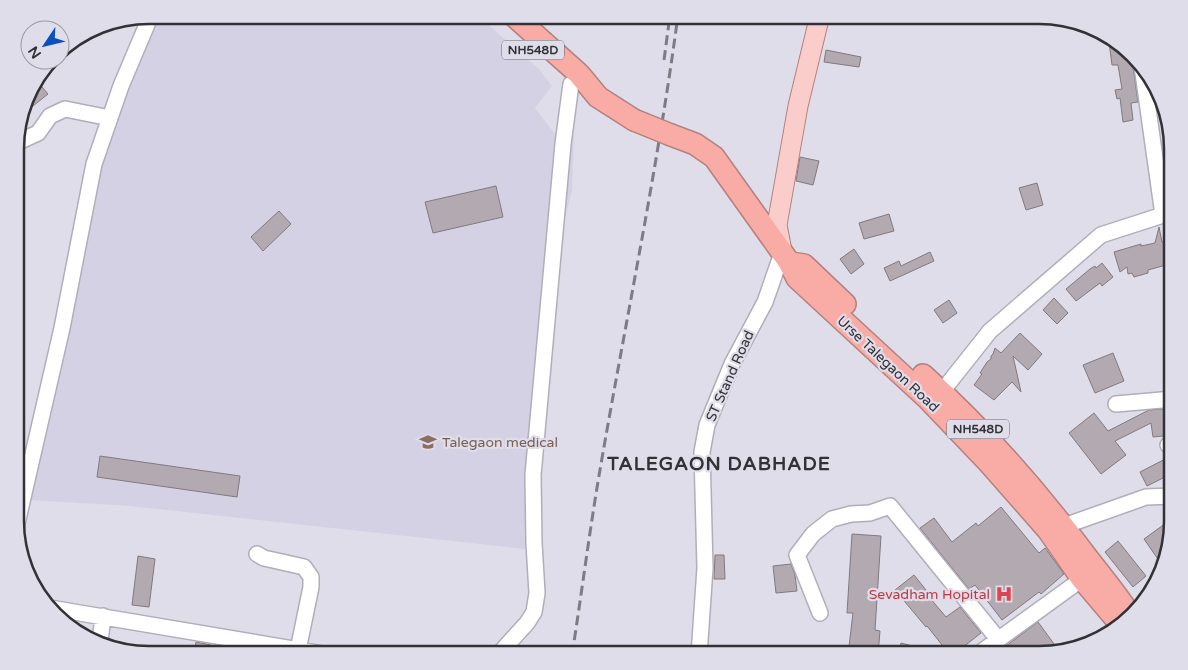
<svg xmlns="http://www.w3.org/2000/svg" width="1188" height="670" viewBox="0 0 1188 670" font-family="'Varela Round',sans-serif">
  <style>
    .built { fill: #d5d1e4 }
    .building { fill: #b3aab1; stroke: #827980 }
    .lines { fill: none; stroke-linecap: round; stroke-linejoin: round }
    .minor-casing { stroke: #b0aeb9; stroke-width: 18 }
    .major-casing { stroke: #b3817f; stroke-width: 21 }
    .highway-casing { stroke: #b3817f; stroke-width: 24 }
    .minor { stroke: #fff; stroke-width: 15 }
    .major { stroke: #fbcdca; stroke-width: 19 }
    .highway { stroke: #f9aca6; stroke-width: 21 }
    .rail { stroke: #7d7c84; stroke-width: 3; stroke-dasharray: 10 5; stroke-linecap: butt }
    .highway-bridge-casing { stroke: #b3817f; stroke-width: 24; stroke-linecap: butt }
    .highway-bridge { stroke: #f9aca6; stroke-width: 21 }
    .labels { text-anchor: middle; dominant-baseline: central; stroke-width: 4.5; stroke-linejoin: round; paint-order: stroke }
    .shield { fill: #dfdde9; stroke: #66656c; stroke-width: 1 }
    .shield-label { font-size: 12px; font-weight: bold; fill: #323136 }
    .street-label { font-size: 14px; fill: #323136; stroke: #dfdde9 }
    .education-label { font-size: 14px; fill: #785e54; stroke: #dfdde9; text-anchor: start }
    .health-label { font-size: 14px; fill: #be3a42; stroke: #dfdde9; text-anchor: end }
    .district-label { font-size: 19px; font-weight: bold; letter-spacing: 1px; fill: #323136; stroke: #dfdde9 }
    .rim { fill: none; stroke: #323136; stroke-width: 2.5 }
  </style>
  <rect width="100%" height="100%" fill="#dfdde9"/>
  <!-- built -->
  <path class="built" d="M158 15H477L539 69 552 86 535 108 555 134 574 135 572 191 555 257 532 463 525 549 130 506 30 500 51 416 101 166 137 64Z"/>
  <!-- building -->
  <path class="building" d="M1108 35 1120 45V50H1125L1135 60 1133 67 1138 102 1131 103 1133 120 1123 122 1120 98 1117 99 1115 90 1122 89 1118 65H1112Z
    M826 50 861 57 859 67 824 62Z
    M36 80 48 94 28 110 24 104 29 89Z
    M800 157 819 161 813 185 796 181Z
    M1037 183 1043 205 1026 210 1019 188Z
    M496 186 503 217 433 233 425 202Z
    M279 211 291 224 263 251 251 237Z
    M889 214 894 231 864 239 859 223Z
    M1159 227 1162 242 1170 240 1173 249V263L1148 270V273L1134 277 1132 273 1128 274 1127 267 1120 272 1114 252 1141 244V246L1155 243Z
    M854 249 864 264 851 274 840 259Z
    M930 252 934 261 890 281 884 268 899 261 901 266Z
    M1102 263 1113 277 1102 286 1100 283 1076 301 1066 289 1090 269 1095 266 1096 268Z
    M1054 298 1068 313 1057 324 1043 310Z
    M949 300 957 313 943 323 934 310Z
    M1020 333 1042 354 1028 370 1013 356 1021 392 1012 382 994 400 974 385 982 374 980 373 987 362 991 359V356L993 354 995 348 1001 353Z
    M1113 353 1124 381 1095 393 1083 365Z
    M1173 408V435L1153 437 1151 423 1115 441 1126 455 1101 474 1069 433 1094 413 1108 431 1149 410Z
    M1173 455V477H1165L1147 486 1140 472Z
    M100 456 240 476 237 497 97 477Z
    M1001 507 1039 553 1045 548 1064 574 1041 594 1039 592 1002 620 975 585 969 589 920 528 934 518 952 542 976 523 978 526Z
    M1173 518V530L1162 565 1144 539Z
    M852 534 881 536 875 630 880 631 878 655H848L853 613H847Z
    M1118 541 1146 576 1133 587 1105 552Z
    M715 555H724L725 579H714Z
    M138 556 155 559 149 607 132 605Z
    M791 564 795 575 797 591 776 593 773 566Z
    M914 575 926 590 924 591 946 617 960 607 981 633 953 655H950L927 626 926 627 895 590Z
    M1038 622 1057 648 1047 655H994Z
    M196 642 211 645 210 655H194Z
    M901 643 936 652V655H898Z"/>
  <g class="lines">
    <!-- minor casing -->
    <g class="minor-casing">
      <path id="minor" d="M1142 66 1163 215
        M16 143 38 133 50 116 65 109 110 118
        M936 399 990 331 1101 235 1163 215 1173 214
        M1116 404 1173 399
        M1168 445H1173
        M1064 526 1146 497 1173 496
        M16 528 62 328 94 164 121 86 151 15
        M257 554 264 558 304 567 311 577V587L297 655
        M50 608 329 655
        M820 613 797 555 813 534 832 519 851 514 870 513 890 506 998 639
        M100 642 103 616
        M498 655 527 623 534 612 537 593 534 543 533 475 563 144 571 84
        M699 655 705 568 702 452 707 425 732 364 765 302 782 253
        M977 655 1082 579"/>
    </g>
    <!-- major casing -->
    <g class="major-casing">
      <path id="major" d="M782 251 777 225 798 106 820 15"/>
    </g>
    <!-- highway casing -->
    <g class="highway-casing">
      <path id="highway" d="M513 15 579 74 598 97 634 120
        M671 135 695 144 714 157 789 262 797 278 928 399 990 464 1048 530 1082 579 1121 625
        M791 263 804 265 845 304
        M923 375C985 431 1039 493 1089 560 1103 578 1118 596 1130 615"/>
    </g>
    <!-- minor -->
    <use href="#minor" class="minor"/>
    <!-- major -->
    <use href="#major" class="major"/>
    <!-- highway -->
    <use href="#highway" class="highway"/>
    <!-- rail -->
    <path class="rail" d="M664 60 670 15
      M572 655C582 591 590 527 601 464 627 314 658 166 678 15"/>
    <!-- highway-bridge casing -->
    <g class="highway-bridge-casing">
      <path id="highway-bridge" d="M634 120 671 135"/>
    </g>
    <!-- highway-bridge -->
    <use href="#highway-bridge" class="highway-bridge"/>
  </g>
  <!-- icons -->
  <defs>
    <g id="university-bare" transform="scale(1.35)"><path d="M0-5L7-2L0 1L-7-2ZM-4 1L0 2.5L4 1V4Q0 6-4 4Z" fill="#8d6e63" stroke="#dfdde9" stroke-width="2.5" paint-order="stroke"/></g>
    <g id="hospital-bare" transform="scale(1.35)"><path d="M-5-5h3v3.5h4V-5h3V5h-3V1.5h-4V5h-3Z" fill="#e0444e" stroke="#dfdde9" stroke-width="2.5" paint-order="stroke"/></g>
  </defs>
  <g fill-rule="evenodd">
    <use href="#university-bare" x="428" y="442"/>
    <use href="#hospital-bare" x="1004" y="594"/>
  </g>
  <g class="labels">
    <!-- shield labels -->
    <g class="shield">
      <rect x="502" y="40.5" width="62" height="19" rx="4"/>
      <rect x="947" y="419.5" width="62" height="19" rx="4"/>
    </g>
    <g class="shield-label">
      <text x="533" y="50">NH548D</text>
      <text x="978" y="429">NH548D</text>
    </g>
    <!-- street labels -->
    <g class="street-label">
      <text transform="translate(888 364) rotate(43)">Urse Talegaon Road</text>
      <text transform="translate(730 376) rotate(-66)">ST Stand Road</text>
    </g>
    <!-- education labels -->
    <g class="education-label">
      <text x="442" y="442">Talegaon medical</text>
    </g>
    <!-- health labels -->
    <g class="health-label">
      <text x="990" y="594">Sevadham Hopital</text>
    </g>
    <!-- district labels -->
    <g class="district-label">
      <text x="719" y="464">TALEGAON DABHADE</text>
    </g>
  </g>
  <!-- crop -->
  <path d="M0 0H1188V670H0ZM149 24H1039A125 125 0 0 1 1164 149V521A125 125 0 0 1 1039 646H149A125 125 0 0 1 24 521V149A125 125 0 0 1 149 24Z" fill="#dfdde9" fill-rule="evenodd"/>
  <path class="rim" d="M149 24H1039A125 125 0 0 1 1164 149V521A125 125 0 0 1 1039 646H149A125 125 0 0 1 24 521V149A125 125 0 0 1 149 24Z"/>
  <!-- north arrow -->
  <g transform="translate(45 45) rotate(235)"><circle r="24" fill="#dfdde9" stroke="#9a98a1"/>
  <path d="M0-4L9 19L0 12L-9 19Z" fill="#0b4fba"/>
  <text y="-8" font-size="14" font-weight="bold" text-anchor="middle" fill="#323136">N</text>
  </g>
</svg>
